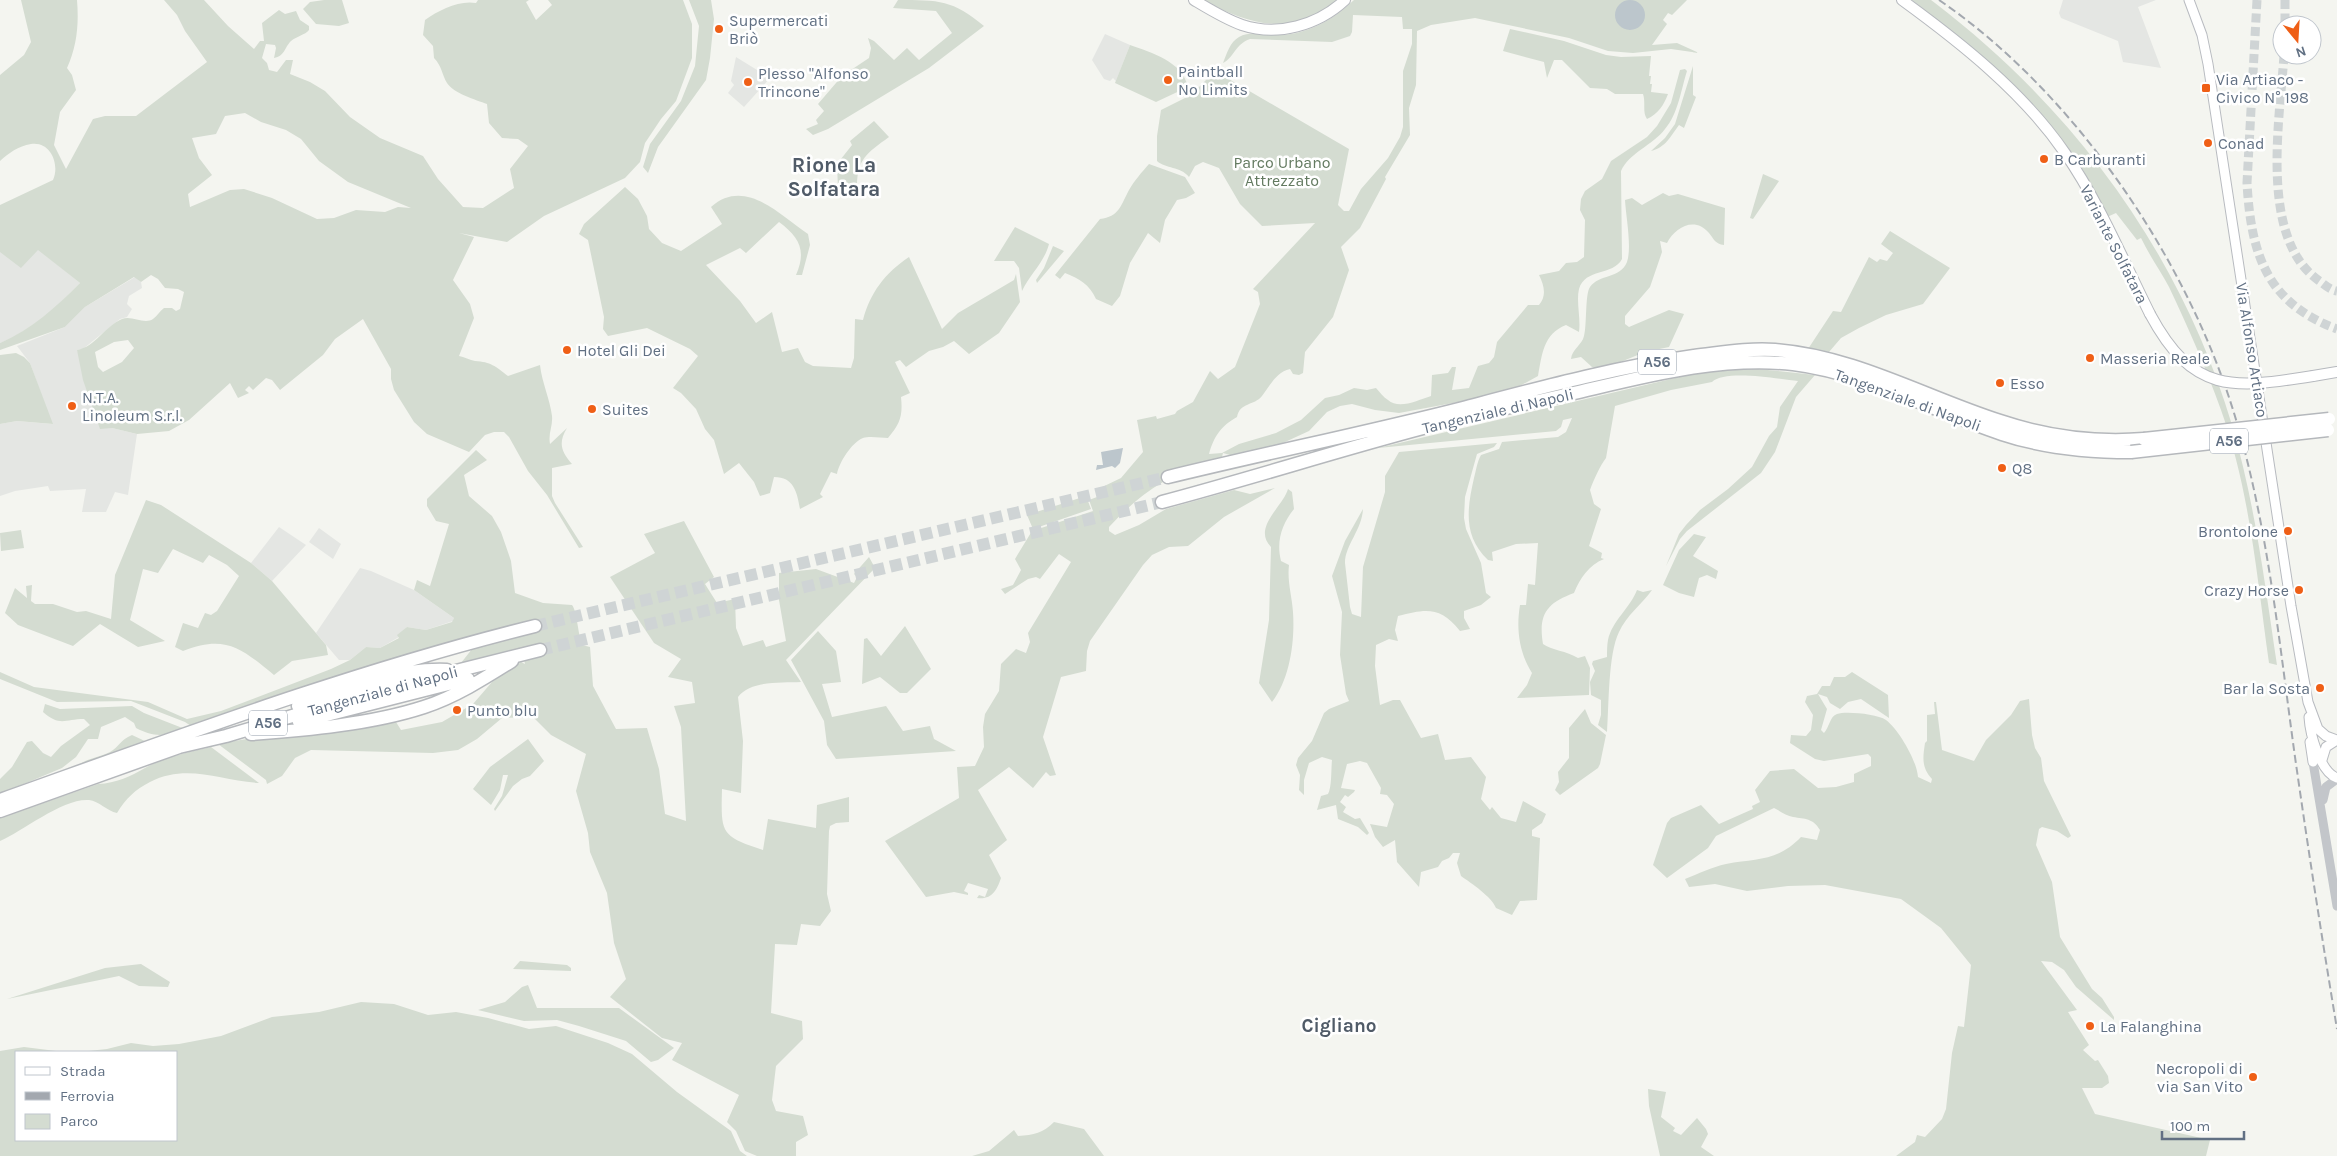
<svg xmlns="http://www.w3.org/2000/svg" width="2337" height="1156" viewBox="0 0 2337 1156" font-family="Karla,sans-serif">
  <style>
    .built { fill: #e4e6e3 }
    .green { fill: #d4dcd1; fill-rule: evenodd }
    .water { fill: #bcc6cc }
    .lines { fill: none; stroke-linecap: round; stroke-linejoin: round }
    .tertiary-tunnel { stroke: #cfd4d5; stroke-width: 9; stroke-dasharray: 9 4.5; stroke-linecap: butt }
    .motorway-tunnel { stroke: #cfd4d5; stroke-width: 12; stroke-dasharray: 12 6; stroke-linecap: butt }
    .secondary-casing { stroke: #b8bbc0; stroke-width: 11 }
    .primary-casing { stroke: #b6b9be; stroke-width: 12 }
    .motorway-casing { stroke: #b5b8bc; stroke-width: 15 }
    .tertiary { stroke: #c3c6ca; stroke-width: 9 }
    .secondary { stroke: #fff; stroke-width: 9 }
    .primary { stroke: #fff; stroke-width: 10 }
    .motorway { stroke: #fff; stroke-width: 12 }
    .rail { stroke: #a3a8af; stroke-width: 2; stroke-dasharray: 8 4; stroke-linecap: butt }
    .primary-bridge-casing { stroke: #b6b9be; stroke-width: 12; stroke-linecap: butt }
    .motorway-bridge-casing { stroke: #b5b8bc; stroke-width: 15; stroke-linecap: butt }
    .primary-bridge { stroke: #fff; stroke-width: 10 }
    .motorway-bridge { stroke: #fff; stroke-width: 12 }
    .poi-dot { fill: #ef5f16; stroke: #fff; stroke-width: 2 }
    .labels { text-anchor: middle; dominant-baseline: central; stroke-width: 5; stroke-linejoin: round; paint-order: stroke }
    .shield { fill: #fff; stroke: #909ba8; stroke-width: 1 }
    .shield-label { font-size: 15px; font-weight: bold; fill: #617083 }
    .poi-label { font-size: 16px; fill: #617083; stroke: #fff; text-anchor: start }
    .park-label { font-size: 16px; fill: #637a60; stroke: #fff }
    .street-label { font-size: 16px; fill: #617083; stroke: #fff }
    .quarter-label { font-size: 19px; font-weight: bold; fill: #505b68; stroke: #fff }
    .district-label { font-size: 21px; font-weight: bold; fill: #505b68; stroke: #fff }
  </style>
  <rect width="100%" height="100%" fill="#f4f5f0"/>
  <!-- built -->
  <path class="built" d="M2063 0H2156L2138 7 2161 68 2123 62 2118 41 2061 18 2059 13Z
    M1105 34 1130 45 1116 81 1113 78 1110 81 1104 79 1092 60Z
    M736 57 770 78 744 107 728 93 734 85 731 81Z
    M38 249 80 283 48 315 14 337 0 343V251Z
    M135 277 141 282 142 288 129 296 127 304 132 309 127 317 120 319 83 349 77 350 112 428 137 434 128 495 115 492 106 512H82L86 489 50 491 48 486 15 491 0 496V424L17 421 52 424 30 363 17 346 65 327 85 307Z
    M279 527 306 545 272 581 251 563Z
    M319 528 341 544 333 559 309 542Z
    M360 568 371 571 414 590 454 618 453 621 426 630 407 627 399 637 380 648 366 647 350 660H339L316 633Z"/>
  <!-- green -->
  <path class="green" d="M21 0H77C79 24 77 46 67 68L72 75 76 90 60 112 54 145 66 169 93 119 105 116H136L207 62 185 31 177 15 164 0H204L228 26 254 49 260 41H264L262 23 279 10 285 14 296 11 300 20 309 26V30C305 35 297 36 291 41 284 48 285 56 274 58L276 48 275 45 266 44 262 58 267 63 269 70 277 72 286 60H293L290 74 310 82 325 91 350 117 380 138 423 156 438 179 463 207 483 208 514 188 510 169 528 146 518 139 502 138 489 123 487 104C476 100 453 93 447 83 442 75 442 66 434 58L433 46 423 35 425 20C439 10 459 0 476 3L478 0H529L526 2 536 20 552 5 548 0H683L692 24V58L676 101 661 119 645 143 640 162 625 178 544 216 507 242 459 233 474 237 453 280 470 304 474 318 459 356C464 357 470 360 475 361 491 362 495 366 508 376L540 365C542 383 550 399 552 416 553 426 548 433 550 444L567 428C558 443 561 451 572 464L552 468V496L555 503 583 547 579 548 547 495 528 471 509 437 504 432H494L485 435 469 452 427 434 414 422 394 390 391 379V369L363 319 335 339 323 355 280 390 272 380 266 378 253 390 249 386 245 390 249 393 238 398 230 383 189 420 169 431 137 434 112 428 100 429 83 380 77 350C95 347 105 326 122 319 132 315 144 325 153 319 157 316 160 311 164 308H172L176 311 180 309 184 292 178 289 165 288 158 279 151 275 141 282 134 277 85 307 65 327 0 350V343C32 329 55 308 80 283L38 250 21 268 0 252V205L53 180C60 165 51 141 31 144 18 146 9 153 0 161V75L24 55 31 42ZM245 113 261 122 286 130 301 139 319 161 348 182 411 208 398 207 385 212 356 210 334 218 317 219 272 198 244 189 230 190 190 207 188 194 212 175 199 158 192 138 216 134 225 116ZM128 340 134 348 122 362 103 372 98 367 95 352 114 342Z
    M324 0H342L349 23 339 26 316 24 303 9 310 2Z
    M689 0H711L714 19 710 58 706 80 658 147 648 173 643 167 650 144 681 101 695 66 699 26Z
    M898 0C939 0 953 0 984 26L929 68 828 129 813 135 806 129 818 124 816 120 824 111 818 104 842 76 869 58 871 48 868 38 874 41 894 60 907 48 919 60 952 33 936 11 893 8Z
    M1202 0H1337C1290 38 1251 25 1202 0Z
    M1354 0H1687L1672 15 1668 13 1663 20 1667 24 1652 45 1677 43 1699 53 1671 49 1633 53 1608 51 1569 38 1475 18 1431 25 1417 31 1416 85 1409 108 1410 135 1385 177 1386 179 1360 228 1341 247 1349 270 1333 317 1305 352 1303 373 1299 375 1293 374 1290 369C1276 372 1270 386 1262 396 1254 406 1240 402 1237 417 1221 426 1214 436 1209 454L1222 453 1239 444 1276 433 1301 420 1325 398 1339 395 1354 388 1367 390 1376 388C1380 392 1383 397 1388 400 1399 410 1418 400 1431 396L1432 375 1448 373 1452 367H1456L1452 390 1469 388 1478 366 1489 363 1494 357 1497 342 1528 305H1539C1547 296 1544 285 1539 275L1559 271 1566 263 1577 262 1584 257 1585 220 1580 210 1581 199 1585 191 1602 179 1611 161 1647 137 1657 126 1671 103 1680 70 1685 69 1687 71C1681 90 1678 114 1665 129 1653 145 1629 153 1621 171L1622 259C1613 276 1585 268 1579 289 1576 302 1581 318 1579 332L1566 325C1543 334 1542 355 1538 376L1507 393 1399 413 1375 410 1352 404 1340 406 1327 412 1309 431 1272 448 1237 457 1223 453 1221 461 1164 475 1162 478 1163 482C1142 494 1125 510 1109 527V531L1115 535 1139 525 1166 509 1234 490 1250 494 1275 488 1224 517 1188 546 1169 547 1152 555 1143 565 1090 641 1087 651 1086 671 1061 677 1043 737 1056 775 1050 776 1046 772 1033 788 1009 767 978 790 1007 840 989 855 1001 878C997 890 992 900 977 898L979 895 985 897 988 889 968 883 964 891 968 893V895L954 892 926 897 885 841 959 798 957 767 975 766 984 747 983 727 985 714 999 691 1001 664 1016 649 1026 653 1030 642 1028 633 1071 562 1059 554 1040 579 1036 577 1028 579 1005 594 1001 589 1013 585 1021 570 1015 559 1032 531 1093 511 1089 500 1097 497 1096 490 1121 478 1143 452 1137 420 1156 416 1157 419 1175 414 1177 411 1193 402 1210 371 1218 379 1235 367 1260 304 1258 292 1253 289 1315 223 1262 226 1240 204 1219 168 1203 162 1195 166 1189 177C1180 166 1166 169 1157 161V136L1161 110 1191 95 1215 71 1349 149 1338 205 1344 211H1349L1361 189 1388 158 1400 137 1403 127V71L1412 44V29H1403L1402 17 1353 15 1352 32 1350 36 1332 42 1250 39C1235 44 1234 58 1223 63 1227 53 1230 42 1239 37 1251 30 1268 36 1282 35 1311 33 1333 19 1354 0Z
    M1912 0H1931L1935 3C2075 110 2181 254 2232 425 2255 503 2265 585 2277 665L2269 663C2257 578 2250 491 2221 410 2206 368 2188 327 2169 287 2160 270 2149 255 2141 238L2137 240 2116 213 2107 217 2083 170 2043 118 1958 37Z
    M1510 29 1564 41 1606 55 1621 57 1651 56 1649 76H1651L1650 84H1652L1651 92 1668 94C1664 105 1658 114 1647 119 1642 112 1646 103 1643 94H1615L1607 89 1590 88 1562 60H1554L1547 78 1544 62 1503 51Z
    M1130 45C1152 53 1182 61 1188 87L1156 102 1115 83Z
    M1693 66V95L1696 97 1684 128 1679 125C1670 137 1666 147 1651 151L1665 138 1675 124Z
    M874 121 889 137C867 153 857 159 857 187L838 189 837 164 852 145 850 141Z
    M1149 164 1185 177 1195 193 1186 198 1177 200 1165 220 1160 243 1148 233 1130 263 1120 296 1112 306 1096 299C1089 284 1080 279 1065 273L1060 279 1055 275 1100 219C1119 217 1121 205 1129 190 1134 181 1142 172 1149 164Z
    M1763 174 1779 181 1753 219 1750 218Z
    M625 187 638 199 647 216 649 229 662 243 681 251 722 224 711 207C745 177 780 215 808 234L810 245 802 275H796C807 250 799 237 779 222L746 253 740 248 706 265 740 301 756 323 772 312 782 352 798 348 805 362 813 366 851 368 854 358 855 319 863 320C870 293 885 273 909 257L942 329 958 313 1014 280 1016 274 1020 302 999 333 969 354 954 341 943 347 929 351 906 367 900 360 895 362 910 393 901 397C903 416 900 424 888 438 881 438 870 436 863 438 851 443 839 463 837 474L831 472 820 494 823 497 800 509C797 492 794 477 774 477L770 493 760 496 754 482 739 463 724 474 714 440 705 429 696 409 681 393 673 388 698 356 690 349 647 328 608 336 603 329 604 317 588 240 579 234 584 224Z
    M1663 193 1669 196 1678 194 1725 208 1724 245C1715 244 1714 239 1709 233 1695 216 1675 227 1667 243L1660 241 1662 252 1650 287 1625 316V324L1629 327 1669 310 1684 314 1669 347 1645 352 1601 370 1592 367 1581 357 1571 359C1572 349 1582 345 1584 336 1587 326 1585 293 1590 287 1599 274 1620 279 1627 262 1632 247 1626 217 1625 200L1632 198 1642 205Z
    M1015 227 1049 244C1044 263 1030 274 1022 291L1019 268 1014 261H994Z
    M1890 231 1950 268 1923 304 1886 315 1859 328 1841 338 1829 352 1808 349 1833 311 1841 312 1869 257 1877 262 1880 259 1887 261 1893 253 1881 244Z
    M1053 246 1064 251 1037 283 1036 280 1044 268Z
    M16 353 24 357 30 363 53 424 17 421 0 424V355Z
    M1758 369 1815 375 1796 397 1775 452 1761 473 1687 531 1680 539 1666 566 1679 534 1686 525 1700 510 1728 489 1752 467 1769 436 1777 427 1780 407 1798 381C1779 379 1725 369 1712 382L1671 390 1615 406 1606 458C1600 466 1594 479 1590 490L1594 504 1601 509 1589 546 1602 553 1601 558 1604 559C1589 565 1580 578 1574 593 1547 603 1538 614 1543 644 1551 650 1567 651 1578 658L1585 656 1590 668 1589 695 1517 698 1527 685 1532 673C1519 652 1516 629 1520 605H1526L1528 584 1535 585 1538 543 1516 544 1492 552 1493 561 1488 560C1463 536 1467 509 1474 478 1476 471 1477 462 1481 455L1499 449 1502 442 1558 437 1566 432 1572 418 1563 420 1561 427 1556 431 1378 448 1688 375 1714 371Z
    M1497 443 1494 447 1477 454 1465 497 1464 518 1466 529 1481 563 1486 593 1491 597 1481 605 1464 611V618L1470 629 1460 631C1440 606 1426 609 1398 616L1395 630 1398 641 1389 639 1376 645 1375 666 1380 705 1393 700H1400L1421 738 1438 734 1445 760 1471 757 1486 777 1481 799 1490 810 1492 807 1501 818 1516 822 1523 801 1546 814 1542 823 1532 830V836L1540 838 1537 900 1520 901 1512 915 1496 908C1492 897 1471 883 1461 876L1457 863 1460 853H1453L1449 858 1442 861 1438 867 1421 872 1419 887 1397 862 1395 840 1383 847 1375 837 1370 824 1387 827 1394 804 1387 795 1380 794 1381 788 1367 763 1360 761 1347 764 1341 788 1355 790 1354 792 1348 797 1345 795 1340 802 1346 807 1343 812 1355 819 1360 818 1369 833 1367 835 1358 827 1338 819 1336 805 1317 810 1321 796 1328 794C1332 787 1331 769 1332 760L1322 757 1309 763 1304 780V795L1299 790 1300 775 1296 765 1298 758 1312 741 1324 713 1329 709 1349 701 1346 694 1340 655 1342 612 1332 576 1345 541 1363 509C1362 530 1345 545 1345 563L1350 607 1352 614 1361 617 1363 567 1385 492V476L1399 452Z
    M476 450 487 460 464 475 469 496 492 516 501 532 511 561 515 593 543 603 572 605C577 611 578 634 582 645L590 647 593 686 616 729 647 728 659 769 665 814 686 821 681 727 674 706 695 703 692 682 668 677 681 659 654 643 610 577 655 553 644 534 684 521 714 577 705 584 717 603 735 599 736 628 743 646 763 640 766 647 786 641 779 600V573L816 569 854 583 857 577 854 574 869 557 875 568 786 660 801 682C782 683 751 680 738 697L743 741 741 793 722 789C721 833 720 836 763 850L768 819 816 828 817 805 849 797V822L836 823 830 826 829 831 827 894 831 911 820 926 801 924 797 945 775 944 771 1013 802 1021 803 1039 776 1066 772 1100 776 1111 803 1116 808 1135 796 1142V1156H757L745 1151 736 1131 727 1122 739 1095 672 1060 682 1043 662 1038 610 997 626 979 614 943 607 893 590 852 588 833 576 791 586 754 551 735 533 717 502 718 477 739 458 750 433 753 311 750 295 758 282 776 267 784 266 780 218 744 252 738 396 722 401 730 442 722 473 704 492 682 521 662 525 664 524 659 461 663 472 649 525 623C410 652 302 687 191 726L185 722 131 701 57 702 0 679V672L34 687 148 702 187 719 221 711 331 669 350 660 366 647 380 648 399 638 397 635 407 627 426 630 452 622 454 618 414 590 417 580 430 586 449 524 436 521 427 506V499Z
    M1288 489 1292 492 1294 509C1282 524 1276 541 1281 561L1289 565C1287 581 1292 597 1293 612 1295 641 1290 679 1272 702L1259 683 1269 620 1271 547C1252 527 1283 507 1288 489Z
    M1086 496 1091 509 1033 529 1027 515Z
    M146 500 161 505 251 563 272 581 326 645 328 655 292 661 274 675C242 649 226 634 183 651L175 647 183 623 198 628 205 613 211 615 217 611 239 576 227 565 209 555 203 563 173 549 158 573 143 569 130 620 165 641 138 647 100 624 73 646 18 625 5 613 15 588 27 598 26 586 32 585 31 601 35 604H53L77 612 86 611 111 619 115 575Z
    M21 530 24 548 1 551 0 533Z
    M1694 534 1706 537 1693 556 1718 571 1716 579 1707 575 1699 578 1694 597 1679 593 1663 585 1679 550Z
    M1637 590 1643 592 1652 590C1642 604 1626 616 1619 632 1608 654 1609 706 1607 732L1598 725 1601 715V700L1591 695 1590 682 1595 671 1592 664 1593 661 1607 657C1607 651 1607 645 1608 640 1612 621 1630 608 1637 590Z
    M905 626 931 669 907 693H900L880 677 862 684 864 639 867 638 881 656Z
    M818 631 836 651 841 682 822 684 832 717 886 706 903 731 930 726 934 739 956 751 836 759 827 745 824 721 791 660Z
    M1852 672 1888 695 1889 718 1861 699 1848 702 1840 709 1830 703 1827 697 1818 694 1827 709 1821 730 1824 733C1829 728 1830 716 1837 714 1846 711 1877 714 1886 720 1899 730 1917 761 1918 777L1931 783 1932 779C1921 767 1923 757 1925 743L1927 741V715L1935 714 1934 702H1936L1942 750 1974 761 1986 740 2011 715 2020 701 2029 699 2032 735 2035 748 2041 758 2044 781 2071 836 2068 838 2057 831 2042 827 2039 829 2036 845 2052 882 2060 937 2092 989 2102 998 2114 1017V1020L2076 987 2064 970 2052 962 2041 961 2077 1010 2068 1012 2089 1045 2083 1050 2095 1061 2098 1060 2108 1076 2109 1083 2102 1088H2082L2095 1114 2210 1140 2206 1156H1896L1915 1142 1917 1135 1925 1137 1942 1119 1946 1109 1952 1053 1958 1026 1964 1027 1971 965 1941 928 1901 899 1825 885 1788 886 1747 891 1715 884 1689 887 1685 879C1698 874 1712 867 1726 864 1757 858 1777 862 1801 837L1817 840 1820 830C1813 818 1805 819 1793 817 1787 816 1780 811 1774 808L1716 836 1708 848 1667 878 1653 865 1667 823 1671 818 1701 805 1719 824 1753 809 1752 806 1760 802 1755 790 1770 771 1794 769 1818 788 1836 787 1854 782V774L1871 766V757L1868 754 1824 761 1815 759 1790 743 1791 735 1806 736 1811 730 1813 715 1805 702 1807 696 1817 694 1822 686H1830L1834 677H1845Z
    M45 704 60 709 132 706 144 713 185 729C166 736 155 738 136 728L134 723 125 717 101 727 98 739H88L76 757 62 768 0 794V779L12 767 27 742 32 741 43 753 51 757 61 746 90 725 84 719C65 719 60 727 43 712Z
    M1585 709 1591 723 1606 735 1600 764 1598 768 1560 795 1555 790 1559 782 1558 772 1569 758V728Z
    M132 735 147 742 76 767C86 758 98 758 110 752 119 747 120 740 132 735Z
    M528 739 544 761 530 776 522 779 513 786 495 811 494 809 502 796 508 775H503L500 790 491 805 473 789 490 767Z
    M211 747 259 783C220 781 188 763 150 782 135 790 126 798 117 813 107 811 99 801 89 800 63 798 23 831 0 841V818L98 784C117 783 129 777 145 768 165 757 189 752 211 747Z
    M520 961 567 965 571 968V971L513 969Z
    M141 964 170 982 168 987 139 986 119 976 7 999 105 968Z
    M528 985 537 1008H619L674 1048 658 1060 651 1062 626 1041 579 1026 557 1020 524 1021 478 1010 505 1002 522 987Z
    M361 1002 394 1004 428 1015 456 1012 488 1018 529 1029 556 1026 608 1043 632 1054 677 1092 731 1131 740 1151 747 1156H0V1051L24 1047 64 1052H16V1140H176V1052H79L107 1049 131 1043 153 1046 179 1044 221 1036 272 1017 319 1012Z
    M1648 1089 1666 1092 1661 1117 1675 1128 1673 1131 1681 1135 1697 1118 1706 1129 1708 1134 1701 1147 1714 1156H1660L1649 1106Z
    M1054 1122 1084 1129 1104 1156H972L989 1151 1014 1130 1018 1136C1034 1135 1043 1133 1054 1122Z"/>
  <!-- water -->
  <path class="water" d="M1615 15a15 15 0 1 1 30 0a15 15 0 1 1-30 0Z
    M1123 448 1120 463 1115 468 1112 466 1096 470 1097 465H1103L1101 452Z"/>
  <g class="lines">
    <!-- tertiary-tunnel -->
    <path class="tertiary-tunnel" d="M2257 0 2247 183C2251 253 2266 303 2337 329
      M2285 0V25
      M2284 55C2280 120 2258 241 2321 282 2326 286 2331 290 2337 291"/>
    <!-- motorway-tunnel -->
    <path class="motorway-tunnel" d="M535 626 1168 477
      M540 650 1162 502"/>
    <!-- secondary casing -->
    <g class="secondary-casing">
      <path id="secondary" d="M2189 0 2202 35 2208 64 2291 606 2308 702 2318 729 2326 736 2337 740
        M2309 717C2310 734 2320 772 2337 778
        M2310 742 2313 762
        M2322 760 2326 747 2337 740"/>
    </g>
    <!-- primary casing -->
    <g class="primary-casing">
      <path id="primary" d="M1194 0C1209 9 1225 19 1242 25 1278 37 1318 25 1345 0
        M1902 0C1961 43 2023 92 2065 153 2099 202 2123 260 2150 314
        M2313 376 2337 372"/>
    </g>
    <!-- motorway casing -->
    <g class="motorway-casing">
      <path id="motorway" d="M1168 477C1266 453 1365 433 1463 408 1539 388 1616 367 1694 356 1721 353 1748 348 1775 350 1854 356 1925 397 2000 421 2048 437 2094 443 2144 439
        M1162 502C1249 479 1336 451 1423 428 1471 415 1521 405 1570 394 1643 377 1717 356 1793 364 1866 373 1932 411 2002 434 2044 448 2087 452 2131 452
        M298 706C347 688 394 668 447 670
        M299 722 468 679
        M251 734C306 730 372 724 424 707 455 697 485 678 512 661
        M0 800C177 737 353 671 535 626
        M0 811 179 747 226 736 372 692 540 650"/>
    </g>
    <!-- tertiary -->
    <path class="tertiary" d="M2313 762 2337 906
      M2323 800 2326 787 2337 779"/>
    <!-- secondary -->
    <use href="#secondary" class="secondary"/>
    <!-- primary -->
    <use href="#primary" class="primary"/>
    <!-- motorway -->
    <use href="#motorway" class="motorway"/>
    <!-- rail -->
    <path class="rail" d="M1939 0C2074 92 2186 257 2234 413 2268 524 2279 642 2295 757 2308 848 2322 939 2337 1029"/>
    <!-- primary-bridge casing -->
    <g class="primary-bridge-casing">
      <path id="primary-bridge" d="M2150 314C2193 394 2232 389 2313 376"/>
    </g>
    <!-- motorway-bridge casing -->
    <g class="motorway-bridge-casing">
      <path id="motorway-bridge" d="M2144 439 2329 419
        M2131 452 2328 430"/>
    </g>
    <!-- primary-bridge -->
    <use href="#primary-bridge" class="primary-bridge"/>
    <!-- motorway-bridge -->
    <use href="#motorway-bridge" class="motorway-bridge"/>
  </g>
  <!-- markers -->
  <g class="poi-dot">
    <circle cx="719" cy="29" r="5"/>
    <circle cx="1168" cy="80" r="5"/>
    <circle cx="748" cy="82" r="5"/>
    <rect x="2201" y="83" width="10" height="10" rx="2.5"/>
    <circle cx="2208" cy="143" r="5"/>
    <circle cx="2044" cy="159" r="5"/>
    <circle cx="567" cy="350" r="5"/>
    <circle cx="2090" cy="358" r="5"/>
    <circle cx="2000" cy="383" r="5"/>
    <circle cx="72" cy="406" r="5"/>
    <circle cx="592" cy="409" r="5"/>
    <circle cx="2002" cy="468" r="5"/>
    <circle cx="2288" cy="531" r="5"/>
    <circle cx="2299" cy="590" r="5"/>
    <circle cx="2320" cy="688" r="5"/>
    <circle cx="457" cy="710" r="5"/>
    <circle cx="2090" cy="1026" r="5"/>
    <circle cx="2253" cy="1077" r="5"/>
  </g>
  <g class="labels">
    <!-- shield labels -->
    <g class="shield">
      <rect x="1638" y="349.5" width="38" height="25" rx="4"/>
      <rect x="2210" y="428.5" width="38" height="25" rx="4"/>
      <rect x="249" y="710.5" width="38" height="25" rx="4"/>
    </g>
    <g class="shield-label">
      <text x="1657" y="362">A56</text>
      <text x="2229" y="441">A56</text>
      <text x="268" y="723">A56</text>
    </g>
    <!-- poi labels -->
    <g class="poi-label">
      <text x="729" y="20">Supermercati<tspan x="729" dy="18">Briò</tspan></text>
      <text x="1178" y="71">Paintball<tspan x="1178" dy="18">No Limits</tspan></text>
      <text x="758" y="73">Plesso "Alfonso<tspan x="758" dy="18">Trincone"</tspan></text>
      <text x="2216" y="79">Via Artiaco -<tspan x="2216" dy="18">Civico N° 198</tspan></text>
      <text x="2218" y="143">Conad</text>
      <text x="2054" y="159">B Carburanti</text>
      <text x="577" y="350">Hotel Gli Dei</text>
      <text x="2100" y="358">Masseria Reale</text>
      <text x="2010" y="383">Esso</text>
      <text x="82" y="397">N.T.A.<tspan x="82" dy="18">Linoleum S.r.l.</tspan></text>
      <text x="602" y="409">Suites</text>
      <text x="2012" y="468">Q8</text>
      <text x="2278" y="531" text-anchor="end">Brontolone</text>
      <text x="2289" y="590" text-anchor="end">Crazy Horse</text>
      <text x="2310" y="688" text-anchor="end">Bar la Sosta</text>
      <text x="467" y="710">Punto blu</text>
      <text x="2100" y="1026">La Falanghina</text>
      <text x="2243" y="1068" text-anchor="end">Necropoli di<tspan x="2243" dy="18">via San Vito</tspan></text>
    </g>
    <!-- park labels -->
    <g class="park-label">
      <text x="1282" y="162">Parco Urbano<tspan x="1282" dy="18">Attrezzato</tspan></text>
    </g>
    <!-- street labels -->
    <g class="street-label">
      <text transform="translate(2114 244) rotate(63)">Variante Solfatara</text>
      <text transform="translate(2252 350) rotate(81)">Via Alfonso Artiaco</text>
      <text transform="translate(1908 400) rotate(20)">Tangenziale di Napoli</text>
      <text transform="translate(1498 411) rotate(-13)">Tangenziale di Napoli</text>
      <text transform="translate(383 691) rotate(-15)">Tangenziale di Napoli</text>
    </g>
    <!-- quarter labels -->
    <g class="quarter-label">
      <text x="1339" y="1026">Cigliano</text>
    </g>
    <!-- district labels -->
    <g class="district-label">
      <text x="834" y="165">Rione La<tspan x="834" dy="24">Solfatara</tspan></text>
    </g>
  </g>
  <!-- legend -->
  <rect x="15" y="1051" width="162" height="90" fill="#ffffff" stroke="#c0c6cd"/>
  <rect x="25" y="1067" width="25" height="8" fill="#ffffff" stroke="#c0c6cd"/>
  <text x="60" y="1076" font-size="15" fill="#617083">Strada</text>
  <rect x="25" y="1092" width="25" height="8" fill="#a3a8af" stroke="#c0c6cd"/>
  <text x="60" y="1101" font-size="15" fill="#617083">Ferrovia</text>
  <rect x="25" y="1114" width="25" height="15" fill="#d4dcd1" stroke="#c0c6cd"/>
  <text x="60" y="1126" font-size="15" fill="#617083">Parco</text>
  <!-- north arrow -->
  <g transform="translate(2297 40) rotate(162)"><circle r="24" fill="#ffffff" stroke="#c0c6cd"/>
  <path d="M0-4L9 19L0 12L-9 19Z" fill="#ef5f16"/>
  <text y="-8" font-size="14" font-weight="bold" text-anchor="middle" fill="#617083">N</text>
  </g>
  <!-- scale -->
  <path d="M2162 1131v8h82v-8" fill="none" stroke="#617083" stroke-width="2.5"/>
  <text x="2170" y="1131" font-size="15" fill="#617083" stroke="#ffffff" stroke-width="4" paint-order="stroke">100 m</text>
</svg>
